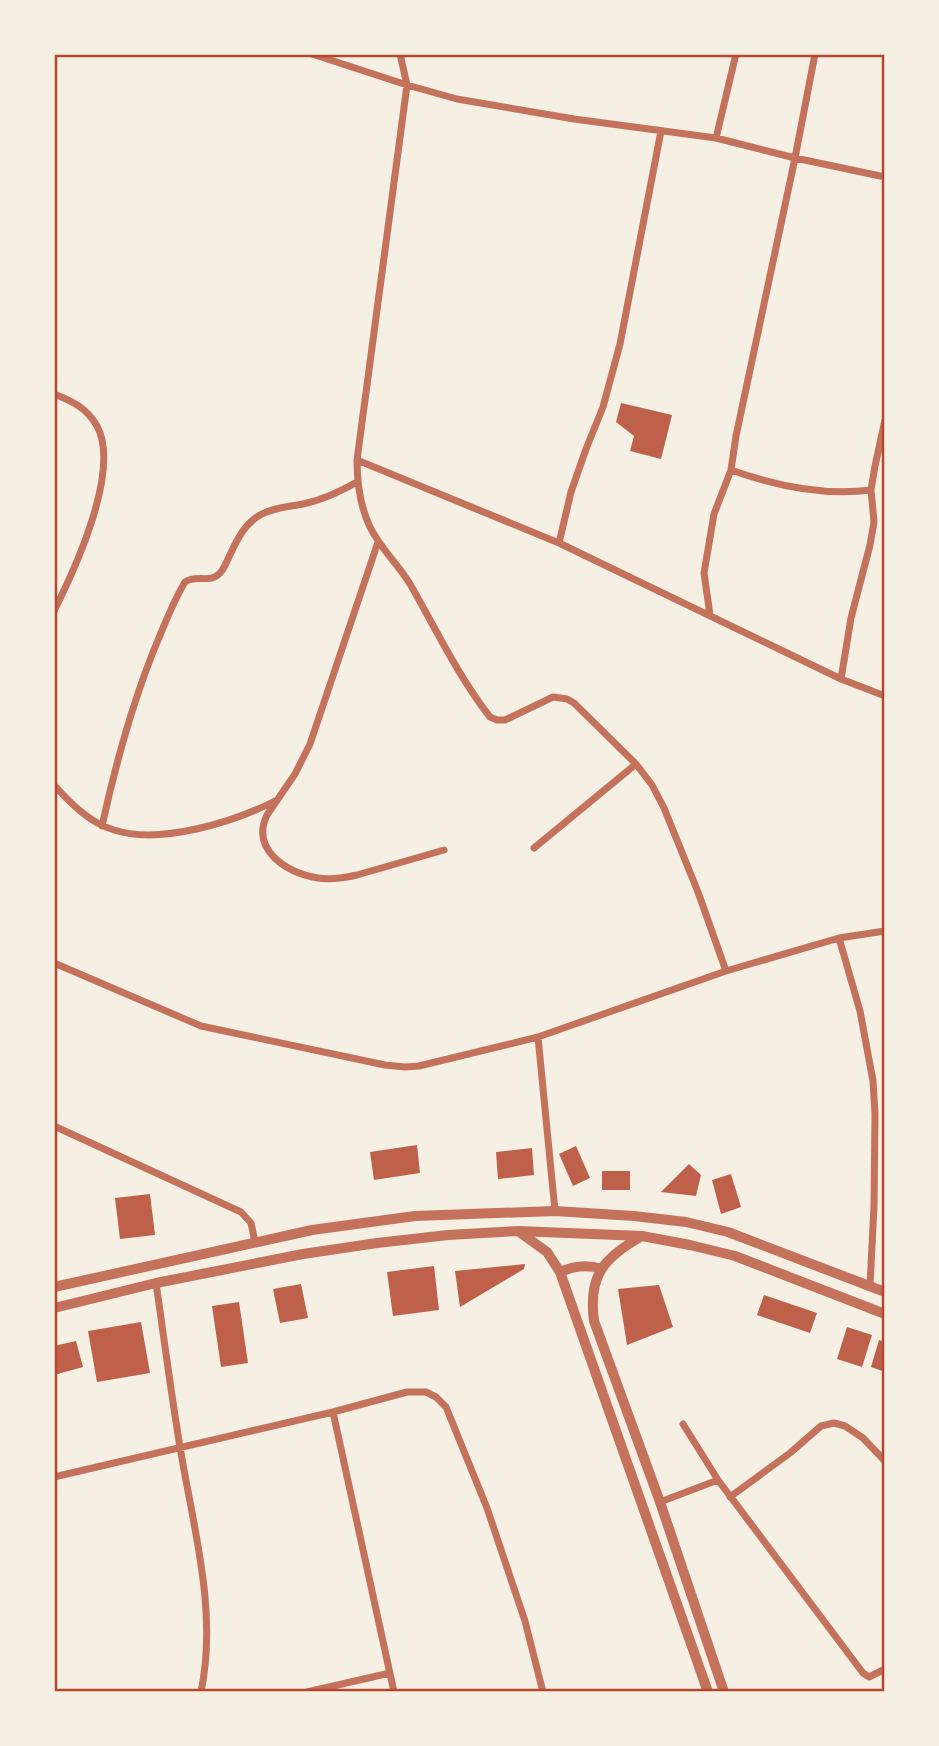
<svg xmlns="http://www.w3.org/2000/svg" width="939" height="1746" viewBox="0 0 939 1746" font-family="Cabin,sans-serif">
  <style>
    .building { fill: #bf614a }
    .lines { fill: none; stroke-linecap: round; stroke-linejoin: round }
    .minor { stroke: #c5725c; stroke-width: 7 }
    .tertiary { stroke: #c5725c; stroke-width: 10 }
    .neatline { fill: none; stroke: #b5482f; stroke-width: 2.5 }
  </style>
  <rect width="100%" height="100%" fill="#f6efe4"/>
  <!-- building -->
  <path class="building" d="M621 403 672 415 661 459 630 451 634 436 616 422Z
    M417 1145 420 1173 374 1180 370 1152Z
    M576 1146 590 1178 573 1186 559 1154Z
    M532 1148 534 1175 498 1179 496 1152Z
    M689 1164 701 1175 696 1196 661 1192Z
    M602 1171H630V1190H602Z
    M731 1174 741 1207 721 1214 712 1180Z
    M150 1194 155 1235 120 1239 115 1198Z
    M525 1264 524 1269 460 1307 455 1271Z
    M434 1266 439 1310 393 1316 387 1272Z
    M301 1284 308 1318 280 1323 273 1289Z
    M659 1285 673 1327 627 1345 618 1289Z
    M764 1295 817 1313 810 1333 757 1315Z
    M239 1302 248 1363 221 1367 212 1306Z
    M141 1322 150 1373 97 1382 88 1331Z
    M847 1327 872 1335 862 1367 837 1359Z
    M879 1340 885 1342V1372L871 1367Z
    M76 1341 83 1367 54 1375V1346Z"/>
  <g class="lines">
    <!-- minor -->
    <path class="minor" d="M312 54 407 85 457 99 574 119 716 138 795 158 885 177
      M400 54 407 85 357 460C357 483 360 506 370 527 380 548 398 564 410 584 436 629 458 676 490 717L497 720H505L553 697 567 699 574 703 636 764 652 785 664 808 698 892 726 971
      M716 138 736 54
      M54 394C72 401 87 408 97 426 121 470 75 569 54 611
      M357 460 559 543 841 679 885 696
      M731 470C776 486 824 496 871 490
      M378 542 310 744 295 774 267 815C250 851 288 873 318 878 331 880 344 878 357 875L444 850
      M559 543 571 492 586 449 603 407 620 344 661 131
      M710 615 704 573 714 514 731 470 736 436 795 158 815 54
      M841 679 851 618 870 545 874 522 871 490 875 466 885 420
      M54 785C71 804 90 823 114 830 160 845 234 822 275 801
      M102 826C116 762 133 700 158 640 166 621 174 600 185 582 197 574 210 584 220 573 224 569 226 563 228 559 236 542 243 525 260 515 274 507 291 507 307 503 325 499 341 491 357 482
      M534 848 636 764
      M839 938 860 1011 873 1081 875 1114 874 1206 870 1286
      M54 963 201 1026 385 1065 405 1067 419 1066 538 1037 726 971 839 938 885 931
      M538 1037 555 1211
      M54 1126 241 1212 251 1223 255 1242
      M156 1283C164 1338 171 1393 180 1447 193 1527 218 1611 201 1692
      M333 1412 394 1692
      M683 1424 718 1480 863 1673 869 1677 885 1669
      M54 1477 333 1412 407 1392H426L436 1397 446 1407 487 1508 525 1621 543 1692
      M730 1497 790 1453 821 1426 834 1423 845 1426 863 1438 885 1461
      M660 1502 718 1480
      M307 1692 390 1673"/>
    <!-- tertiary -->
    <path class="tertiary" d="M518 1231 547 1252 560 1272 708 1692
      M642 1236C603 1258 588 1276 594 1321L660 1502 724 1692
      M560 1272C574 1266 587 1264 601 1269
      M54 1287 312 1230 415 1216 555 1211 634 1216 686 1222 728 1232 885 1292
      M54 1308 156 1283 303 1254 377 1243 448 1235 518 1231 642 1236 690 1245 735 1256 885 1314"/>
  </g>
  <!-- border -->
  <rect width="939" height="1746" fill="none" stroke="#f6efe4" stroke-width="112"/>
  <rect x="56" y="56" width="827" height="1634" class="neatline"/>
</svg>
